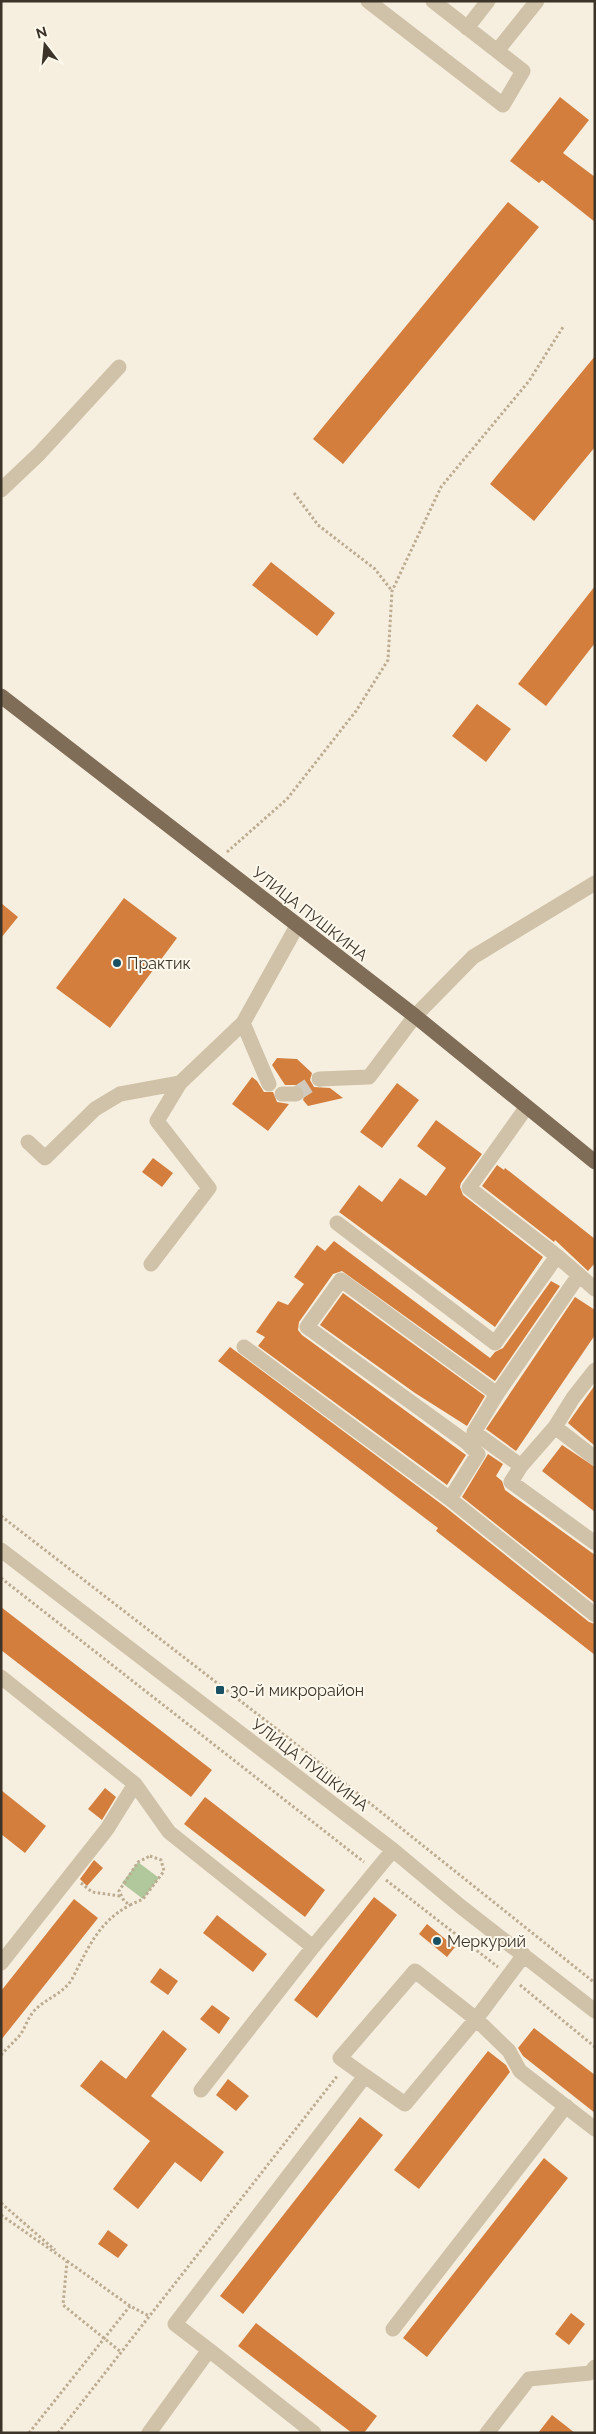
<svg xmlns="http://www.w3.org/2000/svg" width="596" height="2434" viewBox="0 0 596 2434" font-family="Raleway,sans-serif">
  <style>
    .green { fill: #b1c79c }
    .building { fill: #d47e3e }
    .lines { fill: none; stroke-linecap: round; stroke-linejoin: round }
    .minor-tunnel { stroke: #d1c9bb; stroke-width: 15; stroke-dasharray: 15 8; stroke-linecap: butt }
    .path { stroke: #bcac92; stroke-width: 3; stroke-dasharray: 2.5 2.5; stroke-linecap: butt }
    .minor { stroke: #d0c2a8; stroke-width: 15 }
    .major { stroke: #806d58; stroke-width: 15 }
    .poi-dot { fill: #195163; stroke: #fcf8ec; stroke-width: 2 }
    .labels { text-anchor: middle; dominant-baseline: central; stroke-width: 4; stroke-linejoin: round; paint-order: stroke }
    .street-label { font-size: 16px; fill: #3c3329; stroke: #fcf8ec }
    .poi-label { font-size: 16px; fill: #3c3329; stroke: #fcf8ec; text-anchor: start }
  </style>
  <rect width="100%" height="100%" fill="#f6efdf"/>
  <!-- green -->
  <path class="green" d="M138 1862 159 1878 143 1899 122 1883Z"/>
  <!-- building -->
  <path class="building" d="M560 97 589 120 563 153 595 177V222L542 180 539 183 510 161Z
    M508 202 539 227 343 464 313 439Z
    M595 356V447L534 521 490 484Z
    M271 562 335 613 317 636 252 585Z
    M595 586V643L546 706 518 684Z
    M477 704 511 729 486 762 452 736Z
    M124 898 177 938 110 1028 56 988Z
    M1 903 18 917 1 938Z
    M277 1058 297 1059 312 1073 310 1080 314 1087 330 1088 343 1098 308 1106 303 1100 305 1094 304 1089 296 1085H285L272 1065Z
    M252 1077 257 1081 264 1092H273L277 1102 289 1104 268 1131 232 1104Z
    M397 1083 419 1100 382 1148 360 1132Z
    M436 1120 482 1154 461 1183 460 1187 463 1195 543 1257 495 1327 339 1212 359 1185 382 1202 400 1178 426 1196 446 1168 417 1146Z
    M153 1158 173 1173 162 1187 142 1172Z
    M497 1165 504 1170 505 1168 595 1239V1263L588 1271 555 1240 554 1242 482 1186Z
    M334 1241 490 1358 495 1352 503 1348 551 1281 560 1286 495 1381 342 1271 333 1274 299 1322 298 1330 302 1335 466 1455 447 1485 258 1346 265 1337 256 1332 278 1301 288 1305 304 1284 294 1277 317 1245 325 1251Z
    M343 1293 485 1396 467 1426 415 1393 320 1325Z
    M575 1297 595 1310V1335L516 1451 486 1429Z
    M230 1347 444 1506 589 1622 595 1624V1655L436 1531 438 1528 218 1361Z
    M595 1385V1446L568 1423Z
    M562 1445 595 1467V1512L542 1471Z
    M488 1454 503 1464 496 1476 502 1481 505 1490 595 1555V1603L462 1497Z
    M1 1607 212 1770 191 1797 1 1650Z
    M105 1788 116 1797 102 1820 88 1809Z
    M1 1790 46 1826 25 1853 1 1834Z
    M205 1797 325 1890 305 1917 184 1824Z
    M94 1860 103 1868 87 1886 80 1879Z
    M374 1897 397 1915 317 2018 294 2000Z
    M74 1899 98 1918 1 2040V1991Z
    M217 1915 267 1954 253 1972 203 1933Z
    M427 1924 455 1947 447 1957 419 1934Z
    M160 1968 178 1981 168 1995 150 1982Z
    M212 2005 230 2018 219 2034 200 2019Z
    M534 2028 595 2075V2113L523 2056 518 2048Z
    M163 2030 187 2049 151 2096 224 2152 201 2182 175 2162 138 2209 113 2189 150 2141 80 2086 101 2060 126 2079Z
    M488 2051 506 2065 510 2072 419 2189 394 2170Z
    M228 2079 249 2096 236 2111 216 2095Z
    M360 2117 383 2135 243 2314 220 2296Z
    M544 2158 568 2178 427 2357 403 2338Z
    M108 2230 128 2245 118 2258 98 2244Z
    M571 2313 585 2324 569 2345 555 2334Z
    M256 2323 377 2416 364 2433H352L238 2346Z
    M552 2415 575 2433H538Z"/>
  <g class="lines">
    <!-- minor-tunnel -->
    <path class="minor-tunnel" d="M296 1094 319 1079"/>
    <!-- path -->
    <path class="path" d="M294 493 318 525 375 569 392 591
      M227 852 287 799 356 711 388 660 392 591 441 487 529 381 563 327
      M1 1516 287 1737 595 1983
      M1 1578 364 1862
      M150 1856 161 1860 164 1871 143 1899 130 1905 124 1901 119 1891 138 1862Z
      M386 1880 498 1967
      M81 1883 92 1892 120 1896
      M520 1985 595 2047
      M1 2055C7 2048 14 2042 20 2035 26 2027 28 2016 36 2009 47 1998 64 1993 72 1979 88 1949 97 1923 130 1905
      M1 2203 55 2250
      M1 2215 67 2261 63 2305 121 2352
      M67 2261 130 2306 149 2316
      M29 2433 130 2306
      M58 2433 338 2075"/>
    <!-- minor -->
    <path class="minor" d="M368 1 503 105 523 71 433 1
      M467 28 488 1
      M497 51 537 1
      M1 490 39 454 119 367
      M243 1023 269 1084
      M319 1079 369 1077 415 1016 473 957 595 883
      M282 1094H296
      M28 1142 45 1158 95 1109 120 1094 180 1083
      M337 1223 495 1343 557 1256 469 1188 526 1108
      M557 1256 579 1275
      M151 1264 209 1188 157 1121 180 1083 243 1023 297 926
      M244 1347 450 1499 595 1615
      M595 1370 573 1398 555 1427 521 1466 511 1482 595 1543
      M555 1427 595 1458
      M521 1466 474 1432 497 1394 579 1275 595 1289
      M450 1499 478 1454 466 1442 307 1327 341 1280 497 1394
      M1 1550 393 1850 460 1906 595 2011
      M1 1677 135 1784 107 1829 1 1963
      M135 1784 169 1832 313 1947
      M365 2076 340 2058 415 1971 476 2019 509 2051 520 2071 595 2129
      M201 2090 313 1947 393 1850
      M393 2329 566 2106
      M209 2350 314 2433
      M149 2433 209 2350 175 2324 365 2076 405 2104 476 2019 524 1955
      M487 2433 529 2379 590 2373 595 2367"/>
    <!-- major -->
    <path class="major" d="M1 696 415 1016 595 1162"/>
  </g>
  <!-- markers -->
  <g class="poi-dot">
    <circle cx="117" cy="963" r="5"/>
    <rect x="215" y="1685" width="10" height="10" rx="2.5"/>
    <circle cx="437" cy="1941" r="5"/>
  </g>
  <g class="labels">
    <!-- street labels -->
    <g class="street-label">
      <text transform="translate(310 914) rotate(38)">УЛИЦА ПУШКИНА</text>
      <text transform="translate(310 1765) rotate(37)">УЛИЦА ПУШКИНА</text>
    </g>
    <!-- poi labels -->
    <g class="poi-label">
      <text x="127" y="963">Практик</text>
      <text x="230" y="1690">30-й микрорайон</text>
      <text x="447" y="1941">Меркурий</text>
    </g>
  </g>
  <!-- border -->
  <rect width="596" height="2434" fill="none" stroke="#3c3329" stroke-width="5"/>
  <!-- north arrow -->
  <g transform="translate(45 45) rotate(344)" stroke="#fcf8ec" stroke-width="4" paint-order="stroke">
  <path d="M0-4L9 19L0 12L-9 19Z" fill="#3c3329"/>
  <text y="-8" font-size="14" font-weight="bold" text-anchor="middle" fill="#3c3329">N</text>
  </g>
</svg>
